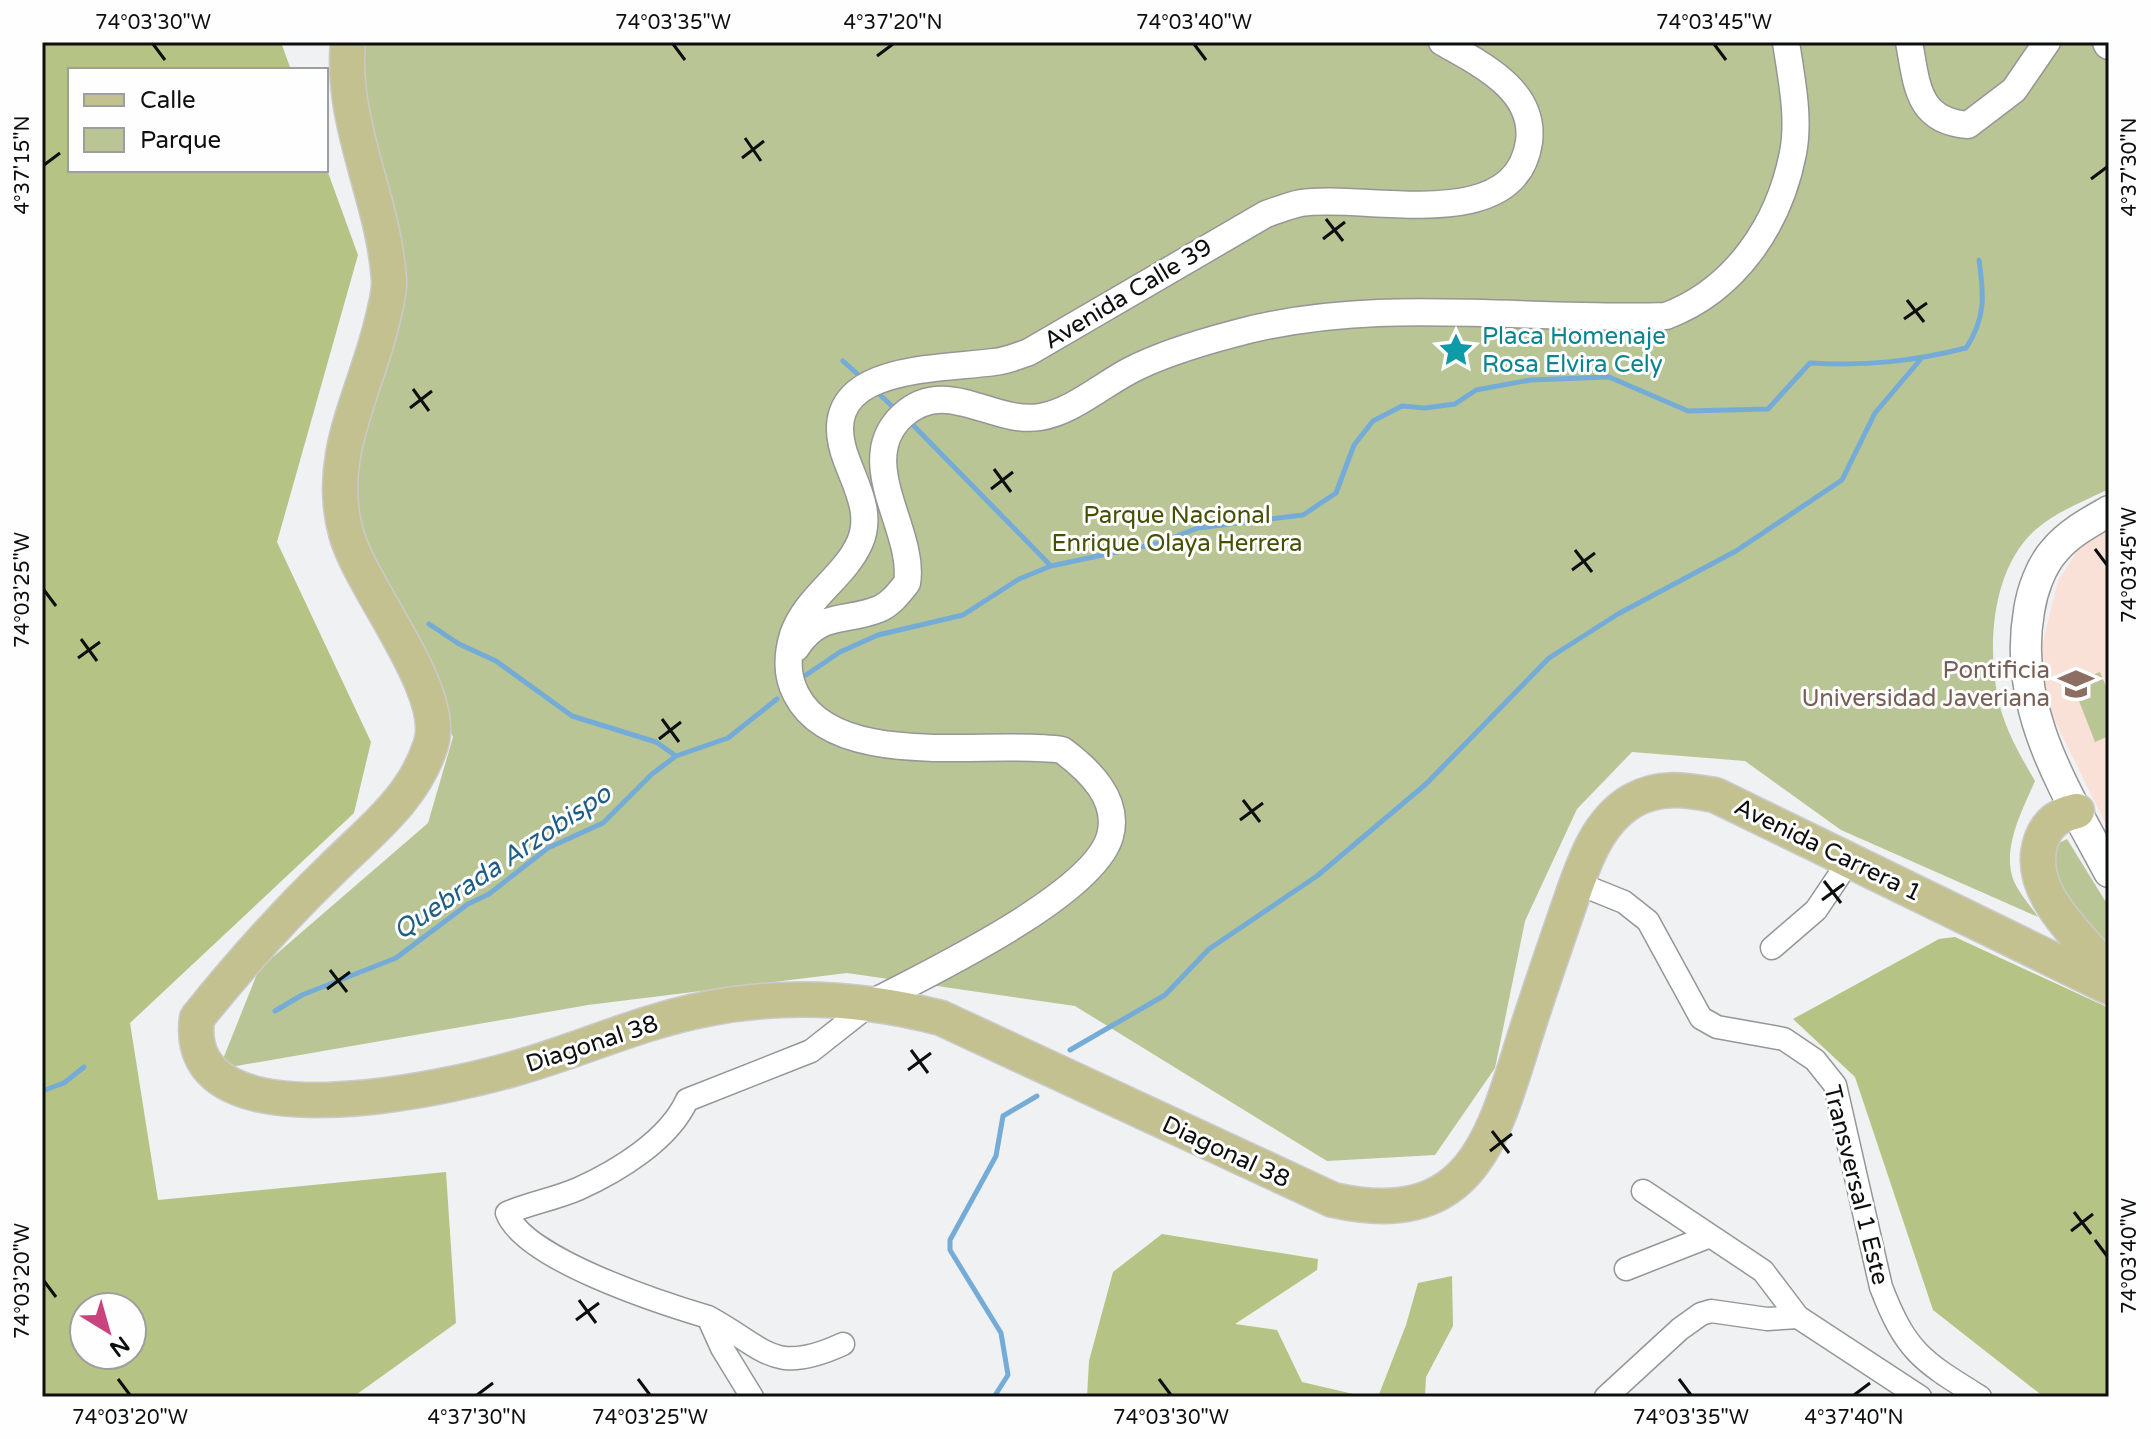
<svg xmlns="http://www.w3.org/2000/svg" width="2151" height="1439" viewBox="0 0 2151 1439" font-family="'Varela Round',sans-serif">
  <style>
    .education { fill: #fae1d8 }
    .green { fill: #bac595 }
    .forest { fill: #b5c384; fill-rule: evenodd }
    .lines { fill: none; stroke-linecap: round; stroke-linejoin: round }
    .stream { stroke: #75acd7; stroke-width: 5 }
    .minor-casing { stroke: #959697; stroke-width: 25 }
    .tertiary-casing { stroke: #959697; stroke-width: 29 }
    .secondary-casing { stroke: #959697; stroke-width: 33 }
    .primary-casing { stroke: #cacaca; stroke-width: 37 }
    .minor { stroke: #fff; stroke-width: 22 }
    .tertiary { stroke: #fff; stroke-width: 26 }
    .secondary { stroke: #fff; stroke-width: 30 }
    .primary { stroke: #c3c190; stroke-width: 34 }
    .ticks { fill: none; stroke: #0d0e0e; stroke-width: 3 }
    .labels { text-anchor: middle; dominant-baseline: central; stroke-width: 6; stroke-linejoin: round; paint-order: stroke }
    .street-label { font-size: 24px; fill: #0d0e0e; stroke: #fefeff }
    .culture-label { font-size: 24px; fill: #0d838f; stroke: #fefeff; text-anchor: start }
    .park-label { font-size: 24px; fill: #455005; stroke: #fefeff }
    .education-label { font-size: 24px; fill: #785e54; stroke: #fefeff; text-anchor: end }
    .water-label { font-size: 26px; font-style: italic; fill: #1e5d86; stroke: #fefeff }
    .neatline { fill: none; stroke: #0d0e0e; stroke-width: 3 }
    .ticks-label { font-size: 20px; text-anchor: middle; fill: #0d0e0e }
  </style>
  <rect width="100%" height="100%" fill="#f0f1f2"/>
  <!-- education -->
  <path class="education" d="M2109 526V831L2053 717 2040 673 2041 649 2058 581 2077 551Z"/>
  <!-- green -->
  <path class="green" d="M354 42H2109V489C2084 501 2055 512 2034 531 1992 570 1987 645 1998 698 2004 728 2020 755 2035 781 2023 809 2002 847 2013 879 2018 892 2030 905 2038 917L1841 830 1745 761 1632 752 1577 809 1525 921 1495 1068 1435 1155 1327 1161 1075 1006 847 973 588 1005 219 1069 259 969 428 823 453 737 372 566 350 506V449L386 344Z
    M2100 672 2109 694V736L2095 742 2072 683Z
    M2067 839 2109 907V944L2059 895 2050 857 2059 843Z"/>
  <!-- forest -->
  <path class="forest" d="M42 42 282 45 291 70H70V170H326V167L358 255 277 542 371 742 354 813 130 1023 158 1200 446 1172 456 1323 353 1397H42ZM84 1307H132V1355H84Z
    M1955 937 2109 1008V1397H2044L1933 1310 1855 1077 1793 1019 1939 939Z
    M1162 1234 1318 1259 1317 1270 1235 1324 1277 1330 1302 1382 1366 1397H1087L1089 1361 1113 1272Z
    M1452 1276 1453 1326 1426 1377 1425 1397H1378L1406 1325 1418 1283Z"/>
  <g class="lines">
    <!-- stream -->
    <path class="stream" d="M843 361 863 379
      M876 391 897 411
      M910 422 1051 566
      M429 624 459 644 496 661 572 716 656 742 676 756
      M806 675 840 652 878 635 963 615 1019 579 1051 566 1159 543 1198 528 1303 515 1336 493 1354 445 1373 421 1402 406 1425 408 1455 404 1476 390 1530 380 1609 377 1688 411 1768 409 1810 363C1867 366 1910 362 1966 348 1986 318 1984 295 1979 260
      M275 1011 302 995 396 958 468 904 489 894 548 848 603 823 652 774 676 756 728 738 777 699
      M1070 1050 1165 995 1209 949 1317 876 1426 784 1549 658 1618 614 1736 551 1842 480 1875 413 1920 360
      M42 1091 64 1083 84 1067
      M994 1397 1008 1375 1001 1333 950 1250V1240L996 1156 1003 1116 1037 1096"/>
    <!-- minor casing -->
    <g class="minor-casing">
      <path id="minor" d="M1577 883 1624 902 1648 921 1701 1018 1717 1027 1784 1039 1815 1060 1835 1085 1881 1287C1906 1352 1922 1361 1980 1397
        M1772 948 1816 910 1849 861
        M1643 1191 1763 1271 1798 1317 1920 1397
        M1626 1269 1710 1236
        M708 1317C767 1349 773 1376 843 1344
        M752 1397 722 1348 708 1317C661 1303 524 1259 507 1213 530 1203 555 1199 578 1189 618 1171 669 1140 687 1100L811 1051 872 1003
        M1606 1397 1680 1329 1701 1314 1711 1311 1767 1319 1798 1317"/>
    </g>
    <!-- tertiary casing -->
    <g class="tertiary-casing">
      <path id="tertiary" d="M1909 42C1917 85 1917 121 1968 125L2014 90 2047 42
        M796 648C820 611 844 623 879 609 891 604 899 593 907 583 916 531 853 462 902 416 945 375 993 425 1040 417 1072 412 1102 385 1131 370 1162 354 1199 343 1233 334 1373 295 1523 321 1666 316 1735 290 1779 225 1793 153 1800 117 1791 77 1786 42
        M872 1003C927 974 1094 895 1110 836 1120 799 1089 770 1062 750 989 739 835 772 796 694 786 675 787 655 793 635 806 597 845 577 860 542 872 514 857 488 847 461 809 364 935 370 994 362 1006 361 1018 356 1029 352L1266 214C1278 210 1290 205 1301 203 1366 193 1515 237 1529 142 1536 89 1478 63 1442 42"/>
    </g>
    <!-- secondary casing -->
    <g class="secondary-casing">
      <path id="secondary" d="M2108 42 2109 44
        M2109 511C2090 522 2069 533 2055 550 2041 565 2032 591 2029 611 2012 709 2065 789 2109 872"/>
    </g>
    <!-- primary casing -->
    <g class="primary-casing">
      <path id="primary" d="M348 42C340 123 384 200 389 280 390 293 385 309 382 322 365 394 325 457 346 533 360 587 448 691 431 744 414 799 370 831 331 870 283 916 238 967 197 1018 179 1151 453 1087 520 1067 582 1049 643 1021 706 1009 785 993 864 998 941 1018L1333 1200C1470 1230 1492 1142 1525 1036 1540 989 1556 943 1572 897 1584 862 1598 821 1632 801 1659 785 1686 790 1715 795L2109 987
        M2077 811C2058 815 2047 823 2041 841 2024 892 2080 936 2109 972"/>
    </g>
    <!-- minor -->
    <use href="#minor" class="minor"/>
    <!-- tertiary -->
    <use href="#tertiary" class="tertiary"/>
    <!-- secondary -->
    <use href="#secondary" class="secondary"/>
    <!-- primary -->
    <use href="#primary" class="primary"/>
  </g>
  <!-- ticks -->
  <path class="ticks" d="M153 44 165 60M673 44 685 60M1194 44 1206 60M1714 44 1726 60M877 56 893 44M745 138 761 161M742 158 764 141M44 165 60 153M2091 179 2107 167M1326 219 1343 241M1323 239 1345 222M1907 300 1924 322M1904 319 1927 303M413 389 429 411M410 408 432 391M994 469 1011 492M991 489 1013 472M2095 549 2107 565M1575 550 1592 572M1572 570 1595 553M44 590 56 606M81 639 97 661M78 658 100 642M662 719 679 742M659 739 681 722M1243 800 1260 822M1240 820 1263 803M1824 881 1841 903M1822 900 1844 884M330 970 347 992M327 989 350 972M911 1050 928 1073M908 1070 931 1053M1492 1131 1509 1153M1490 1151 1512 1134M2074 1212 2091 1234M2071 1231 2093 1214M2095 1240 2107 1256M44 1281 56 1297M579 1300 596 1323M576 1320 599 1303M118 1379 130 1395M638 1379 650 1395M1159 1379 1171 1395M1679 1379 1691 1395M477 1395 493 1383M1854 1395 1870 1383"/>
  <!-- icons -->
  <defs>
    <g id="sight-bare" transform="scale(2.76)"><path d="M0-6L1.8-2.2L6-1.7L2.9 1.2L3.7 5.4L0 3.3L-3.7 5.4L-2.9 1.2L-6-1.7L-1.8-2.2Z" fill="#0f9aa8" stroke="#fefeff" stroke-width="2.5" paint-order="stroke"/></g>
    <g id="university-bare" transform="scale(2.76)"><path d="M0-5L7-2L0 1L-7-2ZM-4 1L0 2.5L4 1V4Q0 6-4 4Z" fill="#8d6e63" stroke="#fefeff" stroke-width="2.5" paint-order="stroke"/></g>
  </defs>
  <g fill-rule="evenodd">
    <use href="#sight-bare" x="1456" y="350"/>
    <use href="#university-bare" x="2076" y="684"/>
  </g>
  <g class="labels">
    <!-- street labels -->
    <g class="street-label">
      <text transform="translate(1128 294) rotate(-31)">Avenida Calle 39</text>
      <text transform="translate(1828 850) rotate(26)">Avenida Carrera 1</text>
      <text transform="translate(592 1044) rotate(-18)">Diagonal 38</text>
      <text transform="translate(1226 1152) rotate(25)">Diagonal 38</text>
      <text transform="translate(1856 1185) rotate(76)">Transversal 1 Este</text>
    </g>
    <!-- culture labels -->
    <g class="culture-label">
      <text x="1482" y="336">Placa Homenaje<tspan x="1482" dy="28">Rosa Elvira Cely</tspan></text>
    </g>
    <!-- park labels -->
    <g class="park-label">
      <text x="1177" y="515">Parque Nacional<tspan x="1177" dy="28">Enrique Olaya Herrera</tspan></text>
    </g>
    <!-- education labels -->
    <g class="education-label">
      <text x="2050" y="670">Pontificia<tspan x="2050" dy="28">Universidad Javeriana</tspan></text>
    </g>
    <!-- water labels -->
    <g class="water-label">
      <text transform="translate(502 862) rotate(-34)">Quebrada Arzobispo</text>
    </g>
  </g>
  <!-- border -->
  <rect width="2151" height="1439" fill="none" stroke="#fefeff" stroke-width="88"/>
  <!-- legend -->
  <rect x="68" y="68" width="260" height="104" fill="#fefeff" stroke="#9e9e9f" stroke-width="2"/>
  <rect x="84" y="94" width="40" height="12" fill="#c3c190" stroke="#9e9e9f" stroke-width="2"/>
  <text x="140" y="108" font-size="24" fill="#0d0e0e">Calle</text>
  <rect x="84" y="128" width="40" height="24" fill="#bac595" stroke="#9e9e9f" stroke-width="2"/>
  <text x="140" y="148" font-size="24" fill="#0d0e0e">Parque</text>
  <!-- north arrow -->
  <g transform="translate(108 1331) rotate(143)"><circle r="38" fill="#fefeff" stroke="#9e9e9f" stroke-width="2"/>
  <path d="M0-6L14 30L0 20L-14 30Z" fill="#ca427e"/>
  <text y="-12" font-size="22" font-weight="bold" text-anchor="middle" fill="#0d0e0e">N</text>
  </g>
  <rect x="44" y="44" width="2063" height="1351" class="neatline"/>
  <g class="ticks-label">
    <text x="153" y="29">74°03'30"W</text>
    <text x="673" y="29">74°03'35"W</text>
    <text x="893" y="29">4°37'20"N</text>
    <text x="1194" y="29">74°03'40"W</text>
    <text x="1714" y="29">74°03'45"W</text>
    <text transform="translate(22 165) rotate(-90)" y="7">4°37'15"N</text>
    <text transform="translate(2129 167) rotate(-90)" y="7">4°37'30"N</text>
    <text transform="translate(2129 565) rotate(-90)" y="7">74°03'45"W</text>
    <text transform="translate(22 590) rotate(-90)" y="7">74°03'25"W</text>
    <text transform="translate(2129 1256) rotate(-90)" y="7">74°03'40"W</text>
    <text transform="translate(22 1281) rotate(-90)" y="7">74°03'20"W</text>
    <text x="130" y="1424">74°03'20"W</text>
    <text x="477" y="1424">4°37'30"N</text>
    <text x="650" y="1424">74°03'25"W</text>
    <text x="1171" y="1424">74°03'30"W</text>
    <text x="1691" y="1424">74°03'35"W</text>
    <text x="1854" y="1424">4°37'40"N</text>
  </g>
</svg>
